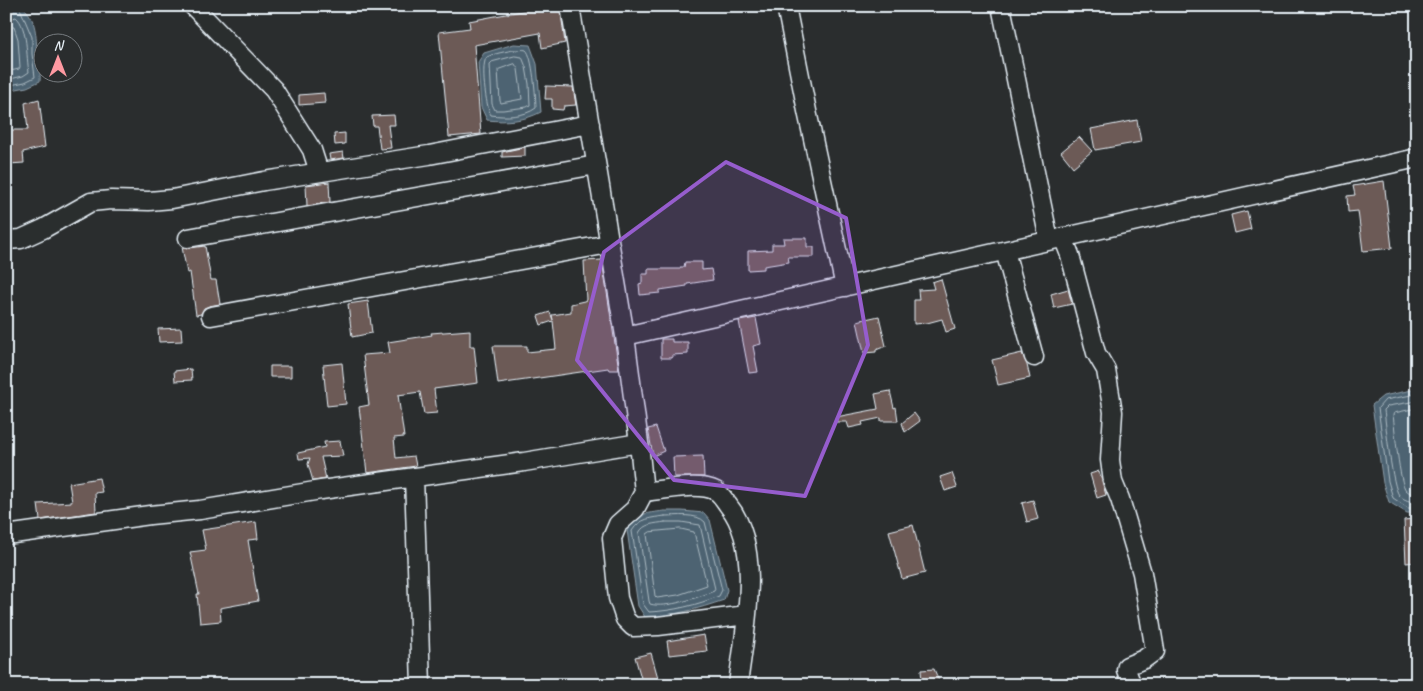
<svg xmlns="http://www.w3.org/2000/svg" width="1423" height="691" viewBox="0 0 1423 691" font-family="Caveat,sans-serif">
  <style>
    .water { fill: #4e6472; stroke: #8c9ca8 }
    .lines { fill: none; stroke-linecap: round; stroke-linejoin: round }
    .shore { stroke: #aab9c2; stroke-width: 1 }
    .building { fill: #6c5a57; stroke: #e8f1f8 }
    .minor-casing { stroke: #e8f1f8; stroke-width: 21 }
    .minor { stroke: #2a2d2e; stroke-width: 18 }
    .marked { fill: #965dcd; fill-opacity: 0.2; stroke: #965dcd; stroke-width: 4; stroke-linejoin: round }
  </style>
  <rect width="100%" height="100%" fill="#2a2d2e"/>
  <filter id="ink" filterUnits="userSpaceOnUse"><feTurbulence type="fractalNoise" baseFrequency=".02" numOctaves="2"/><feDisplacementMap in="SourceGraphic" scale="10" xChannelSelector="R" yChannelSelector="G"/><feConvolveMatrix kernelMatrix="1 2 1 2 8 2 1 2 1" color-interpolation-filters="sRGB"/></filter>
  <g filter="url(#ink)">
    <!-- water -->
    <path class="water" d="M13 6H22C37 19 36 36 37 54 38 63 41 72 40 81L27 87 6 91V9Z
      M514 44 530 45 537 64 541 112C524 121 506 122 487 120L481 107 478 62 484 53Z
      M1417 389V513H1407L1389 502 1383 483 1372 405 1383 396Z
      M664 511H682L704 513 710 520 727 590 724 600C698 609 673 616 645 617L638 606 627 530C638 512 644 514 664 511Z"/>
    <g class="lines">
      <!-- shore -->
      <path class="shore" d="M6 20 16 17C28 27 26 57 29 72L23 76 6 80
        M6 27H14L18 39 20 67 19 69 6 72
        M514 50C517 50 524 49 526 50 533 55 536 99 536 108 524 117 505 117 491 115 486 108 480 63 487 57 492 54 508 51 514 50Z
        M515 56 522 57 526 67 529 84 530 105 527 107 503 110H495L492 104 490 64 492 62Z
        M515 64 518 69 522 99 501 103 500 101 498 70Z
        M6 86 25 82 35 77 32 54V37L19 6
        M1417 394 1385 400 1378 408 1388 481 1393 498 1408 508H1417
        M1417 401 1388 406 1384 410C1386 426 1392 486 1399 495 1403 500 1411 502 1417 502
        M1417 408 1394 413 1393 415C1395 428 1399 483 1406 490 1409 493 1413 494 1417 494
        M665 516C676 516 697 513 705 522L722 590 719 596C697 605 673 611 649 612L643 604 632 531C640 518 651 518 665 516Z
        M665 522H681L700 525 715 589 714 591C699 597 666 609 650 604L649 601 639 533C644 523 655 524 665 522Z
        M681 529 694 532 707 585 678 595 657 598 655 596 647 534 650 532Z"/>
    </g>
    <!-- building -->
    <path class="building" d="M527 6H560L565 43 542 48 540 33 474 45 481 134 449 137 439 32 470 28 469 21 527 10Z
      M546 86 573 87 576 105 564 106 563 110 552 109V99H545Z
      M324 93 325 103 299 105V95Z
      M39 99 45 147 23 152 24 163 9 164 6 130H28L25 103Z
      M394 115 395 125H388L391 148 380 149 377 126H373L372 116Z
      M1137 120 1141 142 1095 150 1091 129Z
      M345 133V144L335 145 334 134Z
      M1079 137 1092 151 1073 167 1061 152Z
      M525 147V156L502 157V152Z
      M343 152 344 158 330 160 329 154Z
      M1384 181 1392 248 1363 251 1358 211 1348 212 1347 196 1355 195 1353 186Z
      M329 182 330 202 307 206 306 185Z
      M1247 211 1251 229 1235 233 1231 215Z
      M783 238H807V247H814V257H788L789 262 764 266V269L748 270V251L772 250V244H784Z
      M205 246 211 280H216L220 304 209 306 204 308 201 314 196 315 190 272 187 273 182 247 189 248Z
      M602 260 619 370H609L608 368 498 384 493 346H527V352L556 349 553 321 541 325 538 316 550 312 553 320 552 315 571 312V304L584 301 586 300 584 261Z
      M685 262H702V270L711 269 713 280 687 284V286L660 290V293L640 295 639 284 642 283V274H648V269H680V267H684Z
      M941 279 955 329 946 332 942 319 927 323 914 324V300H919L918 290 934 289 932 282Z
      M1068 289 1072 304 1054 308 1051 294Z
      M368 301 372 333 352 337 348 304Z
      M879 316 886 346 876 350V352L864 353 857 321Z
      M756 318 761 344 753 346 758 372 749 373 739 321Z
      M181 328 182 341 159 342 158 329Z
      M470 330V346H474L478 383 434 389 437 413 424 414 420 392 398 395 404 437 394 438 396 458 414 456 416 466 367 473 359 407 369 405 363 355 390 353 388 342 432 335 431 333Z
      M661 339H672V342H688V354L672 355V358H661Z
      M1022 353 1027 365 1030 378 998 385 992 360Z
      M342 363 346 404 327 406 323 365Z
      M270 366H291V377H270Z
      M191 369 192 380 175 381 174 371Z
      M890 391 894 408 896 407 898 421H881V418L862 422 863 425 849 428 847 422H836V417L878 409 875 394Z
      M914 413 920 421 905 432 902 423Z
      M656 427 664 451 653 456 648 429Z
      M340 441 343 456 321 457 326 479 313 481 308 464 310 458 299 459 298 453 325 447 324 442Z
      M703 456 704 477H674L673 457Z
      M1099 471 1106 495 1097 498 1090 474Z
      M952 473 957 487 945 491 940 477Z
      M99 478 102 492 95 493 96 512 40 520 38 504 72 502 69 483Z
      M1033 500 1038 519 1027 522 1022 503Z
      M1414 519 1416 562 1406 563 1404 520Z
      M256 522 258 539 248 540 258 601 220 608 221 621 200 623 197 594H199L190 552 206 550 202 530Z
      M913 525 925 573 902 579 889 531Z
      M704 635 707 651 669 655 667 641Z
      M651 653 660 685H643L635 657Z
      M934 669 939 681H922L921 670Z"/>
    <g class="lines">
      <!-- minor casing -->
      <g class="minor-casing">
        <path id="minor" d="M193 6 274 90 312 150 319 172
          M570 6 625 336
          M786 6 807 111 845 287
          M1001 6 1049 240
          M1063 237 1070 255 1096 353 1106 370 1113 412 1110 460 1113 482 1120 499 1142 573 1155 651 1144 659 1127 666 1126 670 1132 685
          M188 238 596 165
          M6 240 21 239 43 229 91 202 111 200 149 201 172 199 264 181 429 155 590 124
          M1005 251 1034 357
          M211 316 609 244
          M639 443 644 492C663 490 699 482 716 491 721 494 725 501 728 505 764 549 744 633 738 685
          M414 477 421 685
          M644 492 635 509 618 524 612 538 618 598 625 619 633 627 658 626 747 615
          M6 535 150 515 200 510 321 490 524 462 639 443 625 336 1417 158"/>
      </g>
      <!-- minor -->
      <use href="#minor" class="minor"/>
    </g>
  </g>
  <!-- marked area -->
  <path class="marked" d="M726 162 846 218 868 345 805 496 674 480 577 360 604 252Z"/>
  <!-- margin -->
  <rect width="1423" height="691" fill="none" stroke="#2a2d2e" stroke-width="25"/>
  <rect x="12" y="12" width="1398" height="666" fill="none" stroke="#e8f1f8" stroke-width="2" filter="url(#ink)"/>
  <!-- north arrow -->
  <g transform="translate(58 58)"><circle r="24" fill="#2a2d2e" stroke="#767b7f"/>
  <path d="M0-4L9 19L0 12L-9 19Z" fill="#ff9aa2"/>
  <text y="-8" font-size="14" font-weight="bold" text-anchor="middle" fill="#e8f1f8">N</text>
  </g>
</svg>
